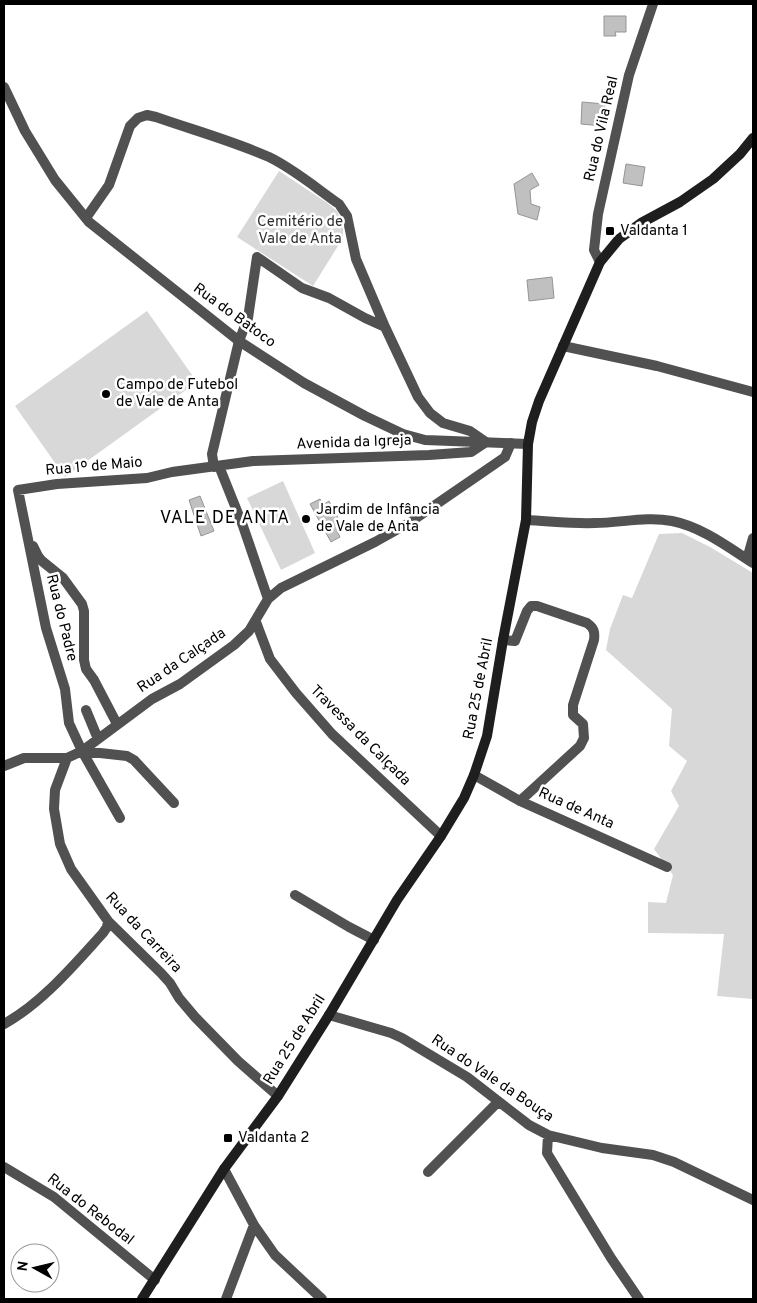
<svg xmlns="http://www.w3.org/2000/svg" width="757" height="1303" viewBox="0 0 757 1303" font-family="Overpass,sans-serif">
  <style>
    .green { fill: #d8d8d8 }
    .building { fill: #c0c0c0; stroke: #959595 }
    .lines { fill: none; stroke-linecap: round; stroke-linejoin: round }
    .minor { stroke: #515151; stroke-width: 10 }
    .tertiary { stroke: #515151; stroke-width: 10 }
    .secondary { stroke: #1e1e1e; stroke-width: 10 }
    .poi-dot { fill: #000; stroke: #fff; stroke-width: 2 }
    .labels { text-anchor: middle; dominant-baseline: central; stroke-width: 5; stroke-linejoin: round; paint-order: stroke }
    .street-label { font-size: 15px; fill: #000; stroke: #fff }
    .park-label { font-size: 15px; fill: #2f2f2f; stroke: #fff }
    .poi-label { font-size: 15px; fill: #000; stroke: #fff; text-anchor: start }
    .quarter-label { font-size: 18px; letter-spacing: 1px; fill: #000; stroke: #fff }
  </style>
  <rect width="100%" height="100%" fill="#fff"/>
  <!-- green -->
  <path class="green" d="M279 171 326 202 337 211 343 223V238L313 286 237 237Z
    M147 311 197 382 65 477 15 406Z
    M283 481 315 553 281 570 247 498Z
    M682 533 710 547 753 573V999L717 996 724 934 648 933V902L666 903 673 875 654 849 679 806 671 791 687 761 669 746 672 709 606 650 610 629 623 595 632 598 659 534Z"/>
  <!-- building -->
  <path class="building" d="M604 16H626V32H615L616 36H604Z
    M582 102 605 104 603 126 581 124Z
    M626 164 645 167 642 186 623 183Z
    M532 173 539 185 530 190 531 204 540 207 537 220 518 214 514 184Z
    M552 277 554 298 529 301 527 280Z
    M200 496 214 531 201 536 189 500Z
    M320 499 323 505 329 501 343 527 337 531 340 537 331 542 310 504Z"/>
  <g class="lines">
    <!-- minor -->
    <path class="minor" d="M86 218 109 185 130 126 138 118 147 115 156 117C193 130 233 141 269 157 294 169 316 188 339 204L347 216 356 259 385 327 418 397 430 413 443 423 470 431 486 442 471 452 429 455 253 461 172 472 147 478 57 484 18 490 46 628 65 689 69 723 82 751 120 818
      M600 262 594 250 598 214 629 75 653 4
      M219 466 243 526 268 599
      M214 467 212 454 239 341 248 318 257 257 302 288 329 298 365 318 385 327
      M526 520C549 521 573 524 595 523 620 523 647 516 672 521 702 527 728 547 753 563
      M33 546 38 556 42 561 63 578 82 604 84 611V660L86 669 94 680 117 724
      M747 559 753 538
      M256 622 270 659 296 693 332 734 441 836
      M503 640 515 641 527 611 531 606H537L587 623C594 628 595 632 594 640L573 705V715L583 724 584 738 580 746 520 801
      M86 710 98 739
      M82 751 127 756 134 760 174 803
      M67 758 55 790 54 809 60 844 71 869 108 921 161 973 170 983 179 998 195 1017 238 1061 278 1096
      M4 766 24 758H67L82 751 152 699 180 684 234 645 249 631 268 599 281 588 375 542 409 523 505 457 511 443
      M474 775 520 801 667 867
      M295 895 349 927 374 940
      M329 1015 391 1033 402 1038 467 1077 529 1125 548 1135 602 1148 653 1155 674 1162 753 1200
      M4 1024C42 1003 73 966 103 933L107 927 108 921
      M548 1135 547 1153 611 1258 639 1299
      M4 1167 54 1197 155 1280
      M224 1169 254 1225 275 1255 322 1299
      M428 1172 498 1102
      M226 1299 254 1225"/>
    <!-- tertiary -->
    <path class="tertiary" d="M4 87 25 131 55 180 89 222 239 341 304 383 365 416 403 434 425 440 528 444
      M563 346 657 366 753 392"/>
    <!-- secondary -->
    <path class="secondary" d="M142 1299 224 1169 278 1096 329 1015 397 900 441 836 464 798 474 775 487 736 503 640 526 520 528 444 532 422 539 401 600 262 619 239 641 223 680 202 713 179 740 154 753 138"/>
  </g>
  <!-- markers -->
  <g class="poi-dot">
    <rect x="605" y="226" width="10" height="10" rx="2.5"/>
    <circle cx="106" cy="394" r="5"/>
    <circle cx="306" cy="519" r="5"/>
    <rect x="223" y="1133" width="10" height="10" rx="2.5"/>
  </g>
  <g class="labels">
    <!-- street labels -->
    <g class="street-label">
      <text transform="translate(602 129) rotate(-77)">Rua do Vila Real</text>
      <text transform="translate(234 316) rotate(36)">Rua do Batoco</text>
      <text transform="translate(354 443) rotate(-2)">Avenida da Igreja</text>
      <text transform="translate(94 467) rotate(-5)">Rua 1º de Maio</text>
      <text transform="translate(61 618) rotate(76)">Rua do Padre</text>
      <text transform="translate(182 661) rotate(-34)">Rua da Calçada</text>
      <text transform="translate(479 689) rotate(-79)">Rua 25 de Abril</text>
      <text transform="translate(360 736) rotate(45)">Travessa da Calçada</text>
      <text transform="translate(576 809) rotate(24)">Rua de Anta</text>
      <text transform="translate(143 933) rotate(47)">Rua da Carreira</text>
      <text transform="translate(295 1040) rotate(-58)">Rua 25 de Abril</text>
      <text transform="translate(492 1079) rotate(34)">Rua do Vale da Bouça</text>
      <text transform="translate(90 1210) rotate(38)">Rua do Rebodal</text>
    </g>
    <!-- park labels -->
    <g class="park-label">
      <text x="300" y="222">Cemitério de<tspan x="300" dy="17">Vale de Anta</tspan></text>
    </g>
    <!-- poi labels -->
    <g class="poi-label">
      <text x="620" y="231">Valdanta 1</text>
      <text x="116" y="385">Campo de Futebol<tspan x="116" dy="17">de Vale de Anta</tspan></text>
      <text x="316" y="510">Jardim de Infância<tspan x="316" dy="17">de Vale de Anta</tspan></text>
      <text x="238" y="1138">Valdanta 2</text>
    </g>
    <!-- quarter labels -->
    <g class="quarter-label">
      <text x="225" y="518">VALE DE ANTA</text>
    </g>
  </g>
  <!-- border -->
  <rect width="757" height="1303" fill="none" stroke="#000000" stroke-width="10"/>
  <!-- north arrow -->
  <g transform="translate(35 1268) rotate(278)"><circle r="24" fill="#ffffff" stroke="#999999"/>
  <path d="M0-4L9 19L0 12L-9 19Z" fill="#000000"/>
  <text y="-8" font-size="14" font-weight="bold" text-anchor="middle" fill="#000000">N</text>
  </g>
</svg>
